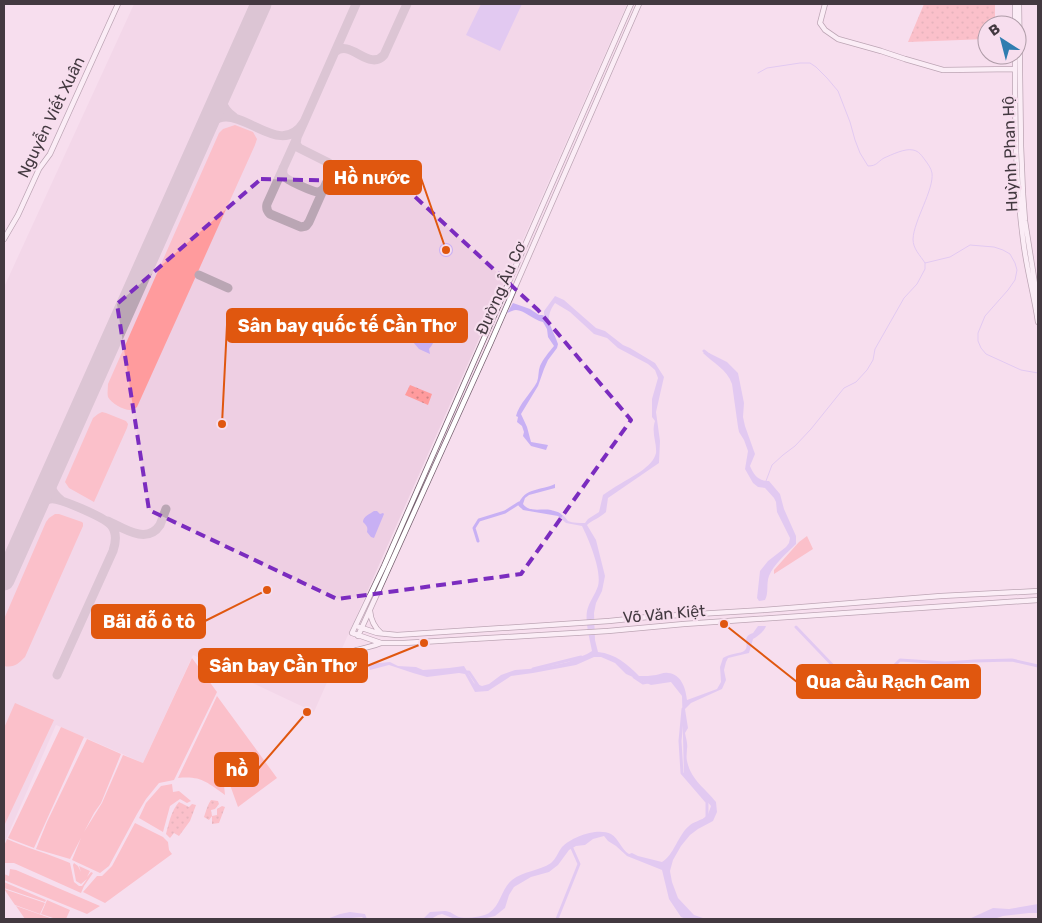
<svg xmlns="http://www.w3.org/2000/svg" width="1042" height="923" viewBox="0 0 1042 923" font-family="Rubik,sans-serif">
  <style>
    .built { fill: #eecfe3 }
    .grass { fill: #ff9b9d }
    .park { fill: url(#park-dots) }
    .water { fill: #c8b0f4 }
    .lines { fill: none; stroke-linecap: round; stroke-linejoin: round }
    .stream { stroke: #c8b0f4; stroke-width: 1 }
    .canal { stroke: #c8b0f4; stroke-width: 3 }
    .taxiway { stroke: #baa6b4; stroke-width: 9 }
    .runway { stroke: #baa6b4; stroke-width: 21 }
    .secondary-casing { stroke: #75606e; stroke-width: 6 }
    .secondary { stroke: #fff; stroke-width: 4.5 }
    .marked { fill: none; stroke: #7b2cbf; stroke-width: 4; stroke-dasharray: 10 6; stroke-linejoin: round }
    .labels { text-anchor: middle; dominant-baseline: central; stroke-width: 4.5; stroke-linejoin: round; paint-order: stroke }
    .street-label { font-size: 16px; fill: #433940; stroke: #f7deee }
    .leader { fill: none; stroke: #e0570f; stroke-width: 2 }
    .callout-dot { fill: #e0570f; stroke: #f7deee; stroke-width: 2 }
    .callout { fill: #e0570f; stroke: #e0570f; stroke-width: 2 }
    .callout-label { font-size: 18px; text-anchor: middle; font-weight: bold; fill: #fff }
  </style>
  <defs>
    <pattern id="park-dots" width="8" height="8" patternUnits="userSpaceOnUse" patternTransform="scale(1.25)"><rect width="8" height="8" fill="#ff9b9d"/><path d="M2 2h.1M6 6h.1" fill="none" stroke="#d07f81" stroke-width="1.8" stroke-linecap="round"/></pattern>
  </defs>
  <rect width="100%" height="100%" fill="#f7deee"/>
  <!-- built -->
  <path class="built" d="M134 4H627L314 712 193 655 143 763 56 725 4 844V287Z"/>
  <!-- grass -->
  <path class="grass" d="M235 125 253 132 257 139 255 145 137 407C134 409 134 410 130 410 123 410 111 403 108 397 107 393 108 388 108 384L219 133 223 129Z
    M102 412 106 413 126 421 128 424 127 428 94 502 69 488 65 482 93 418 98 414Z
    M55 514H59L82 522 83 523V526L25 657C18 664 14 668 4 666V619L46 522 49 518Z
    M807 536 813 549 774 574V570L799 542Z
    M192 658 217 692 174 780 159 783 146 799 137 814 109 866 100 873 72 860 81 838 70 859 36 849 47 822 87 739 121 754 101 803 94 813 84 832 102 803 123 755 143 763Z
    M217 696 277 778 238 807 230 785 237 783 233 771 227 773 226 769H223L221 774 215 776 218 786 224 785 225 795C206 782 202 776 178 778Z
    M15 703 54 720 4 826V728Z
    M61 727 84 737 34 848 8 838Z
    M172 784 173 792 179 791 191 801 187 803 180 799 170 806 163 832 139 818 146 803 161 786Z
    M135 823 163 837 168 842 169 850 172 854 105 903 83 892 97 876H102L112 866Z
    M7 839C27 848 49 854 70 863L74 882 79 886H82L87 879 81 884 76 881 73 865 74 863 78 866 81 872 79 866 90 871 87 877 91 872 93 873 84 886 81 893 14 863H4V846Z
    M10 869 16 870 100 906 87 914 4 880V874L9 876Z
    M4 882 46 900 45 902 4 888Z
    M4 889 45 903 40 914 15 905Z
    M47 900 70 910 66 919H56L41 914Z
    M16 906 53 919H25Z"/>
  <!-- park -->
  <path class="park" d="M924 4H995V25H987V39L908 42Z
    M410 385 432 394 428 405 405 395Z
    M211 800 218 801 219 804 215 809 211 810 212 816 217 815V809L222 806 225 807 219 823 212 824V816L209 820 204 817C206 811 208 804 211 800Z
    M179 802 189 807 192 804 196 805 190 821 179 836 174 833 170 838 166 834C169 823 171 811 179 802Z"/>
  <!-- water -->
  <path class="water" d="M481 4H522L500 51 466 35Z
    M439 250a7 7 0 1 1 14 0a7 7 0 1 1-14 0Z
    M555 296 564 300 596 328 605 331 623 345 630 348 655 363 664 377 656 412 660 441 659 463 608 498 606 512C600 518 592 520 587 525L596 540 605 576 602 591 596 603 594 613 595 640 598 652C616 654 627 664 639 676 645 676 650 676 656 675 659 675 664 672 668 673 682 674 686 690 687 700L717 689 721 682 720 667 723 658C728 654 742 653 744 651 751 646 740 637 753 633L758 626H766C764 632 757 637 753 639L749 653 728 658 726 662 724 670 726 680 722 689 691 703 685 709 688 728 685 733C686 738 688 744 687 749 687 753 686 756 687 761 691 780 705 788 716 802L717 812 713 821 698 829 690 835 681 846 673 860 670 871 672 882 678 898 694 915 706 919H686L681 917 669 899 662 870 627 856 616 846 608 841 604 836 593 839 585 845 576 846 569 850 558 865 549 872 531 877 514 887 509 895 505 908 495 916 483 919H455L442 914 438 915 431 919H423L430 912C435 912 440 911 445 911 450 911 454 915 459 917 465 919 483 917 489 913 501 905 501 889 512 880 523 871 539 871 551 863 556 859 558 852 562 847 571 837 598 827 611 834 619 839 621 849 629 854L632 853 638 856 662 862C674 855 678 835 689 826 693 822 701 820 707 817L711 806 689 780 684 777 682 696 671 682 651 685 626 674 615 663 601 657H594L576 665 533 673 511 676 488 691 475 692 465 674 459 673 427 677 413 673 389 665 370 670 368 664 390 662 398 666 416 667 423 670 449 668 464 666 474 683 482 686 489 684 501 675 515 670 541 668 568 662 587 654 592 651C590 640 585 622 587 611 589 602 595 595 598 586 602 571 589 540 582 526L566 523 558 516 523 510 518 505C525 487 540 491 555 484V488L529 495 525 498 523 504C530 513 541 508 551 510 554 511 560 512 562 515 565 516 566 519 568 521 573 523 579 523 585 523L588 519 599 512 603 495C609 491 614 487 620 484 631 477 653 467 656 453 657 443 651 433 655 421L652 417V399L658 378 655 370 648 364 618 348 607 338 594 334 570 312 555 303C543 320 552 326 558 344L557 348 548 360 544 369 538 386 521 414 527 427 531 442 548 445 546 450 531 446 523 436 524 432 522 426 517 422 518 417 516 416C519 404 531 393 537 382 539 377 538 371 540 366 543 359 549 352 554 346L548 337 547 329 543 322C533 320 524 310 516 310 513 310 510 312 507 313L513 303 530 309 539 315H544V311Z
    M426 330 436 333 437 335 432 345 429 349 430 354 419 349 413 342C421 340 426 339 426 330Z
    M703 353H709L727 362 738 373 744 403 743 417 745 426 755 454 750 466C754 475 758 481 769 481L780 494 784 509 796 536V544C786 554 774 564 769 576 766 584 769 593 765 600L759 601 757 598 760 571 768 561 786 547 789 543 790 538 777 512 776 502 774 498 765 488 758 487 753 483 745 469 748 451 744 440 739 432 738 427 732 384C727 369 713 363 703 353Z
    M374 511H377L380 514 383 513 384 514 374 538 371 537 367 532C368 527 367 526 363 522 363 516 370 514 374 511Z
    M1038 904V913H1029L1003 916 994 919H969L993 908 1009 909Z
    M350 912 365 914 367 919H364L362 917 341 919H327L340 914Z"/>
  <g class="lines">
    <!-- stream -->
    <path class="stream" d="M758 73 767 68 800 63H810L816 67 827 78 838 91 850 122 855 140 860 153 868 166C877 166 877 162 884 158 891 155 905 148 913 150 919 151 922 156 925 160 928 164 931 168 932 173 934 190 914 220 913 239 913 249 920 255 925 263L950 257 970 245 994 247 1003 250 1010 254 1015 263 1017 270 1015 280 1008 290 985 316 978 333V341L981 348 986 354 1021 370 1038 373
      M766 481 772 465 783 455 795 446 811 429 844 388 856 382 867 370 873 360 875 349 904 298 917 284 925 269V263"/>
    <!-- canal -->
    <path class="canal" d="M704 351 709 355
      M478 541 474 528 479 520 505 512 519 503 521 506
      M796 627 840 673 862 691 870 689 900 660 945 663 975 661 1012 660 1038 666
      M533 669 581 657
      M465 672H469L479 687
      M634 677 643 683 648 682
      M683 709 680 741 682 773 707 802V817L704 820
      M557 919 579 864 571 846"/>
    <!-- taxiway -->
    <path class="taxiway" d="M335 52C350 38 369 72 384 55L407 4
      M226 81C221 96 219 107 234 117
      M202 135C229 82 276 167 304 122L356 4
      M297 138 296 144 299 148 329 163 332 170 309 222 306 226 301 227 270 214C267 211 266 208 267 204L304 122
      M283 168C283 172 282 173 284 176 286 180 313 192 318 192 322 191 322 190 325 187
      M199 275 228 288
      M53 469C49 482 49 491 61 500
      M33 514C37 507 42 501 50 499 59 497 105 518 111 525 117 532 116 542 113 551L57 675
      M108 521C123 528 147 545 160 525 162 520 164 514 166 509"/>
    <!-- runway -->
    <path class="runway" d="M4 580 261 4"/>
    <!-- secondary casing -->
    <g class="secondary-casing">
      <path id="secondary" d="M631 4 384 566 352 633 381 643H404L608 631 684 624 1038 600
        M825 4 820 23 825 30 838 39 881 51 905 59 943 70 1015 69
        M1019 4 1021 146 1023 194 1025 221 1038 303
        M1015 25V4
        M1015 55C1015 115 1015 179 1023 239 1026 267 1034 294 1038 322
        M4 239 18 215 39 169 50 154 118 4
        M370 611C371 621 374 627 381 633
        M359 627 377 633 397 635 609 621 648 617 764 610 941 596 1038 591
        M358 636 491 342 639 4
        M340 661C345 656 350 652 357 650 366 647 372 647 381 643"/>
    </g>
    <!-- secondary -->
    <use href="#secondary" class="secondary"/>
  </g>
  <!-- marked area -->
  <path d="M0 0H1042V923H0ZM261 179 399 182 538 310 631 420 521 574 337 599 149 510 117 304Z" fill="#f7deee" fill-opacity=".55" fill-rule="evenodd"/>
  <path class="marked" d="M261 179 399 182 538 310 631 420 521 574 337 599 149 510 117 304Z"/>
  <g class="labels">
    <!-- street labels -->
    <g class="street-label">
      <text transform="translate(51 117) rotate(-64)">Nguyễn Viết Xuân</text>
      <text transform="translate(1010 154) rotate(-92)">Huỳnh Phan Hộ</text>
      <text transform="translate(501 288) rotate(-66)">Đường Âu Cơ</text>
      <text transform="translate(664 614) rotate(-5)">Võ Văn Kiệt</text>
    </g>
  </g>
  <!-- callouts -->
  <path class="leader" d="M446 250L421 178M222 424L227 325M267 590L205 621M424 643L367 666M724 624L797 682M307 712L258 769"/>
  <g class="callout-dot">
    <circle cx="446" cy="250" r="5"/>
    <circle cx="222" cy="424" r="5"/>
    <circle cx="267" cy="590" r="5"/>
    <circle cx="424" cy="643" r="5"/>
    <circle cx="724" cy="624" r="5"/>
    <circle cx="307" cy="712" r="5"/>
  </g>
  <g class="callout">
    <rect x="324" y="161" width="97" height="33" rx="5"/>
    <rect x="227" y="309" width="240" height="33" rx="5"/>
    <rect x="92" y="605" width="113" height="33" rx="5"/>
    <rect x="199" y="649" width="168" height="33" rx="5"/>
    <rect x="797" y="665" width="183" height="33" rx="5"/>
    <rect x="215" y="753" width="43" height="33" rx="5"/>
  </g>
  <g class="callout-label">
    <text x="372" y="184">Hồ nước</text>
    <text x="347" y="332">Sân bay quốc tế Cần Thơ</text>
    <text x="149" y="628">Bãi đỗ ô tô</text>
    <text x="283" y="672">Sân bay Cần Thơ</text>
    <text x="888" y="688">Qua cầu Rạch Cam</text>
    <text x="237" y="776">hồ</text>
  </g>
  <!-- border -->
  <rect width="1042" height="923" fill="none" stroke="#433940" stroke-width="10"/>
  <!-- north arrow -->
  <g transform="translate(1002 40) rotate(324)"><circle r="24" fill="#f7deee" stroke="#af9ca8"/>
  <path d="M0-4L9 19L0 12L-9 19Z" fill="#307db0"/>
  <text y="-8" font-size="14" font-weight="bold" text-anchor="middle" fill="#433940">B</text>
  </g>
</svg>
